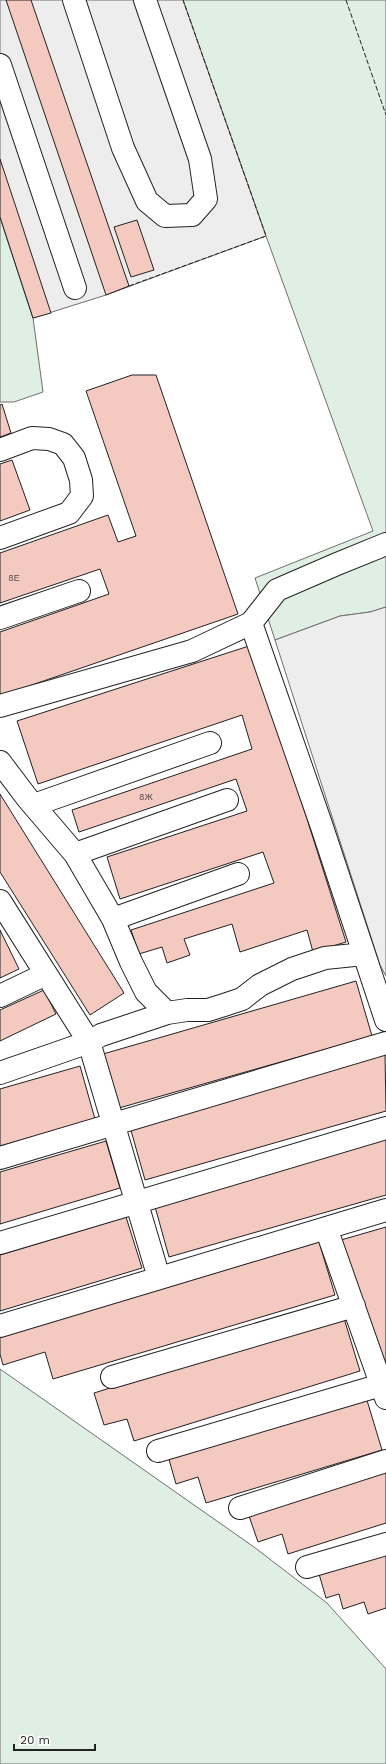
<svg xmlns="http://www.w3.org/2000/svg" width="386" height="1764" viewBox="0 0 386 1764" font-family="'Work Sans',sans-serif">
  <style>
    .green { fill: #e0efe3; stroke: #6f6f6f }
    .parking { fill: #ededed; stroke: #6f6f6f }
    .building { fill: #f3c9c0; stroke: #222 }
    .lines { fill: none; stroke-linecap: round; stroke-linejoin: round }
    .minor-casing { stroke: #222; stroke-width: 24 }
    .minor { stroke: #fff; stroke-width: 22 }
    .fence { stroke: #222; stroke-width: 1; stroke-dasharray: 5 2; stroke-linecap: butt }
    .labels { text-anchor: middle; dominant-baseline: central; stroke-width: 3; stroke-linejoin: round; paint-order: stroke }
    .number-label { font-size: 9px; fill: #564c4a }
  </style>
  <rect width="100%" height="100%" fill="#fff"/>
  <!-- green -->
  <path class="green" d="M183 0H386V607L370 612 340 616 275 640 255 578 373 531 266 236Z
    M0 217 33 318 43 392 14 402H0Z
    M0 1369 254 1547 327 1603 386 1669V1764H0Z"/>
  <!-- parking -->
  <path class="parking" d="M0 0H183L266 236 106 295 33 318 0 217Z
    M386 607V976L380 965 275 640 340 616 370 612Z"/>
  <!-- building -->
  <path class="building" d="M6 0H31L129 286 106 295Z
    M0 159 51 313 33 318 0 217Z
    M137 220 154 270 131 277 114 227Z
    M132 375H156L238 614 0 696V632L109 594 100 569 0 603V553L108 515 118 542 136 536 86 391Z
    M2 404 11 433 0 437V405Z
    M12 460 30 510 0 521V464Z
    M252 645 346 942 313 952 307 930 240 952 232 924 184 939 190 955 167 963 162 947 139 954 131 930 274 883 263 852 120 899 107 857 247 811 236 779 79 832 72 810 252 749 242 715 38 784 17 721Z
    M0 794 124 993 90 1015 0 872Z
    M0 930 19 969 0 978Z
    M356 981 372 1036 119 1108 103 1054Z
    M44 990 56 1014 0 1041V1010Z
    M385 1054 386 1111 145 1180 130 1127Z
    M80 1066 95 1119 0 1146V1089Z
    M386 1136V1195L169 1257 154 1203Z
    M106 1141 120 1188 0 1224V1172Z
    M126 1217 142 1268 0 1311V1255Z
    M386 1227V1369L341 1240Z
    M319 1242 335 1295 53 1379 45 1352 3 1365 0 1354V1337Z
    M343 1315 360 1371 134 1441 127 1419 104 1425 94 1393Z
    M366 1397 382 1450 206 1503 198 1477 176 1484 168 1456Z
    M386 1469V1523L288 1554 282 1534 258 1542 248 1513Z
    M386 1554V1608L368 1614 364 1602 343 1609 339 1594 326 1598 319 1574Z"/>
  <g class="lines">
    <!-- minor casing -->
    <g class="minor-casing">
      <path id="minor" d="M74 0 123 148 147 201 165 216 192 215 206 199 200 159 145 0
        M0 65 75 288
        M0 450 32 438 49 439 63 444 74 458 81 480 82 496 69 513 0 538
        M0 618 79 591
        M251 623 321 824 386 1020
        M0 706 192 651 251 623 277 590 337 564 386 544
        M0 762 28 799 75 854 113 919 131 962 146 992 167 1013
        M34 805 210 743
        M75 854 227 800
        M0 901 89 1042 159 1278
        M113 919 238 874
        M0 996 46 974
        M0 1073 89 1042 101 1035 167 1013 187 1010H208L224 1005 242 999 260 985 292 969 325 958 364 954
        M0 1158 386 1043
        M326 1228 386 1398
        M0 1243 386 1128
        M0 1326 386 1210
        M112 1377 354 1306
        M158 1451 381 1385
        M240 1508 386 1461
        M307 1567 386 1544"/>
    </g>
    <!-- minor -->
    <use href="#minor" class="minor"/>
    <!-- fence -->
    <path class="fence" d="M346 0 386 115
      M129 286 266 236 183 0"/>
  </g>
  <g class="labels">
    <!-- number labels -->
    <g class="number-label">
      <text x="14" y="578">8Е</text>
      <text x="146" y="797">8Ж</text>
    </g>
  </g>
  <!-- scale -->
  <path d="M14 1744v6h81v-6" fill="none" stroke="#222222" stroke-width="2"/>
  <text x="20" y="1744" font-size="12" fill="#222222" stroke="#ffffff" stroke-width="3" paint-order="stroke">20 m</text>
</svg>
